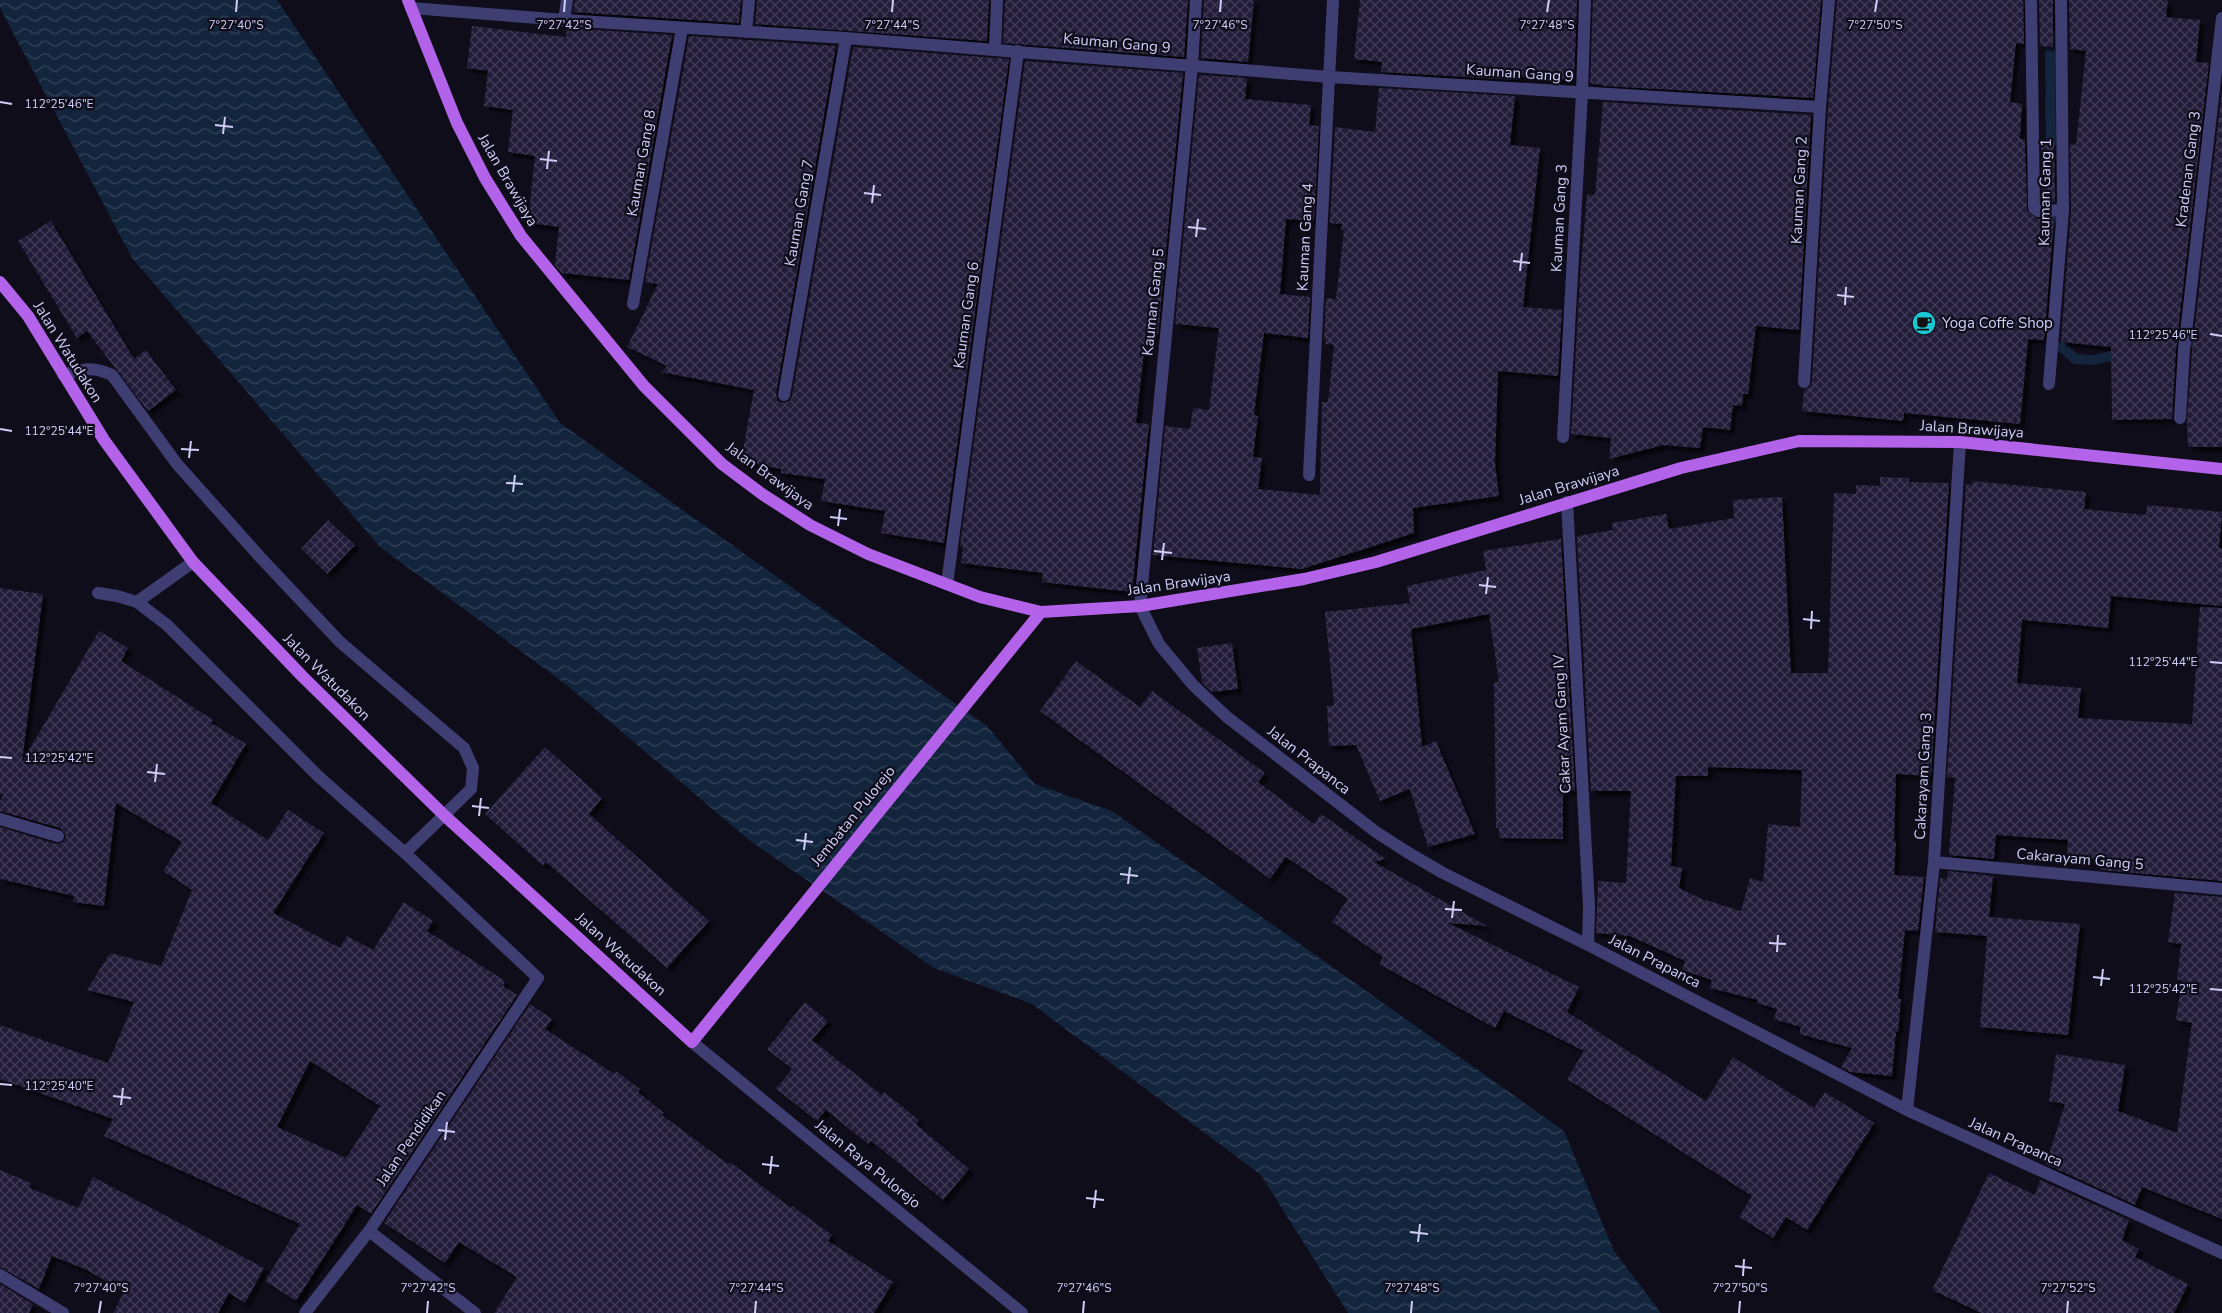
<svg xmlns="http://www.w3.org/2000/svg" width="2222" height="1313" viewBox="0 0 2222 1313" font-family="'Nunito Sans',sans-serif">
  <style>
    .water { fill: url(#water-waves) }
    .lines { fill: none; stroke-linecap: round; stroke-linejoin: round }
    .stream { stroke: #13253d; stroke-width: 10 }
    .building { fill: url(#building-cross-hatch); fill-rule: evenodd; filter: url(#shadow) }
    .minor { stroke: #3f3e73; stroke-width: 12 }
    .major { stroke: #b363e9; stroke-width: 12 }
    .ticks { fill: none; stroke: #d0cdf8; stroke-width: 2 }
    .labels { text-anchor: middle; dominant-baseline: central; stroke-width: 4.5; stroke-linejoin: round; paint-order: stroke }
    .street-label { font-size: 15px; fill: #d0cdf8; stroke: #0f0d1a }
    .poi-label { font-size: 15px; fill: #d0cdf8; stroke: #0f0d1a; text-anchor: start }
    .ticks-label { font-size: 12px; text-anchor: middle; fill: #d0cdf8; stroke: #0f0d1a; stroke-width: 4.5; stroke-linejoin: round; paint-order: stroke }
  </style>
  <defs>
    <pattern id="water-waves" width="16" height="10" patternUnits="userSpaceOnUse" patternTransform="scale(1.25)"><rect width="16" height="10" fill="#13253d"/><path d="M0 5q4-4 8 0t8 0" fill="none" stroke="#34435a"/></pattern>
    <pattern id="building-cross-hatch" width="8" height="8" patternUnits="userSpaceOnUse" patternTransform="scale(1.25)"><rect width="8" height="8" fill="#211c38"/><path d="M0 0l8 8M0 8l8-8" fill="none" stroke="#403c56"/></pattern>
    <filter id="shadow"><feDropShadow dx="4.5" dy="4.5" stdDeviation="1" flood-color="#0009"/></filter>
  </defs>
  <rect width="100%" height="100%" fill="#0f0d1a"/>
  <!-- water -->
  <path class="water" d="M0 0H277L560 423 987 726 1035 784 1112 811 1564 1131 1614 1251 1661 1313H1348L1261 1175 1032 1004 934 968 749 840 568 686 380 547 132 258 0 8Z"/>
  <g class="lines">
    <!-- stream -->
    <path class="stream" d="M2050 34 2051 155
      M2051 189 2053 236
      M2163 344 2222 338
      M2062 347 2075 359 2094 360 2122 353"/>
  </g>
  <!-- building -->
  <path class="building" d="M575 0H741L739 23 573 12Z
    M757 0H989L987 41 755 24Z
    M1005 0H1188L1184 57 1003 43Z
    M1204 0H1254L1248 62 1201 58Z
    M1360 0H1577L1574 81 1518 76 1517 80 1381 72 1382 62 1354 59Z
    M1593 0H1821L1813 98 1605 86 1590 83Z
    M1837 0H2023L2024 44 2016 43 2010 102 2022 104 2020 139H2025L2027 211 2038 219 2054 218 2044 340 2028 339 2020 424 1904 413 1903 421 1802 411 1804 390 1810 387 1812 382 1828 108Z
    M2039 0H2053V47L2040 46Z
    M2069 0H2168L2166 17 2200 20 2196 62 2209 63 2176 349 2172 419 2112 420 2111 347 2061 342 2071 211 2070 144 2076 145 2086 51 2070 49Z
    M472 26 566 37 567 28 672 35 629 280 562 273 555 265 559 227 528 223 535 156 508 152 513 110 484 106 488 71 467 68Z
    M689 36 836 46 776 394 778 401 783 403 790 401 792 396 853 47 1009 59 944 543 881 533 885 511 821 501 825 479 781 473V469L741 461 754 390 661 372 667 366 627 347 658 284 645 282Z
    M1025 61 1183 73 1158 335 1146 334 1136 423 1149 424 1132 592 1042 582 1043 573 961 563 963 546H960Z
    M1199 75 1247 78 1245 99 1311 105 1309 125 1319 126 1314 221 1286 219 1280 294 1310 297 1308 338 1264 333 1254 415 1258 416 1253 457 1262 458 1258 489 1320 495 1322 402H1328L1334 345 1325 344 1326 340 1324 339 1326 298 1336 299 1344 231 1341 230 1342 224 1330 223 1335 127 1375 132 1379 88 1515 96 1510 145 1540 148 1523 307 1562 310 1558 376 1498 371 1495 464 1499 496 1413 508 1414 533 1302 569 1153 555 1165 426 1190 429 1193 408 1209 410 1219 328 1175 324Z
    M2222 89V447H2188L2187 421 2192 351Z
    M1603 102 1811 115 1799 330 1756 326 1748 394H1743L1742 406 1733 405 1730 430 1703 427 1700 448 1663 445 1609 459 1611 438 1571 434 1580 279 1587 194 1595 195Z
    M2041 141 2054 142 2055 202 2042 203Z
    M51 221 134 359 146 350 176 390 148 411 87 331 77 338 18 241Z
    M1880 477 1909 478V482L1949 483 1931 776 1896 774 1894 841H1896L1894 875 1924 877 1918 931 1905 930 1898 999H1901L1898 1032H1896L1892 1076 1850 1072 1841 1067 1852 1048 1799 1034 1801 1027 1774 1019 1777 1009 1757 1003 1758 1000 1710 988 1712 980 1682 970 1685 961 1630 936 1596 933 1598 881 1626 883 1631 791H1591L1577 536 1613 530 1612 523 1666 514 1669 529 1734 518 1733 500 1782 497 1791 673H1828L1834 493 1856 494V485L1880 486ZM1708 767 1802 770 1800 827 1768 824 1763 882 1750 878 1741 911 1702 899 1679 888 1682 868 1671 866 1676 776H1708Z
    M1973 481 2086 492 2084 509 2146 515 2147 505 2222 512 2219 548 2222 549V606L2111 596 2108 628 2022 620 2017 683 2081 688 2078 718 2192 724 2200 607 2222 608V881L2101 870 2102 859 2067 857 2068 840 1996 835 1994 859 1949 855 1955 778 1947 777 1966 484H1973Z
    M328 520 355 545 327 574 301 549Z
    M1561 539 1575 791H1563V839L1499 838V828H1496L1494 682H1499L1489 614 1411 629 1422 747 1436 741 1475 834 1428 847 1410 789 1380 801 1356 745 1329 746 1327 706 1334 705 1325 612 1410 603 1407 586 1486 570 1483 551Z
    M0 588 43 594 22 762 99 631 128 648 121 661 213 720 211 723 246 744 211 803 268 840 288 810 324 833 273 913 340 948 347 936 373 950 404 902 433 921 427 931 505 981 503 986 517 995 371 1214 357 1205 296 1301 265 1281 300 1224 104 1136 113 1119 0 1079V1025L108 1063 134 1002 87 990 110 953 161 966 192 890 163 871 182 842 116 803 104 906 73 902 74 896 0 879V827L56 844 64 842 66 835 60 828 0 811V801L4 794H0ZM310 1061 380 1106 346 1158 277 1127Z
    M1232 643 1238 689 1212 692 1202 682 1197 648Z
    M1076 661 1140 707 1152 691 1265 773 1258 782 1314 824 1321 814 1386 859 1374 862 1487 926 1448 923 1579 987 1567 1012 1706 1101 1733 1057 1814 1108 1825 1092 1874 1123 1807 1230 1786 1217 1773 1238 1739 1217 1752 1196 1567 1079 1584 1051 1504 1011 1495 1028 1379 964 1383 957 1332 922 1348 899 1286 857 1270 879 1040 711Z
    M545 747 602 798 589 814 709 921 667 968 546 862 543 866 485 814Z
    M1948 871 1993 876 1989 917 2080 924 2068 1035 1980 1027 1987 936 1935 932 1940 878 1947 879Z
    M2175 893 2222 897V1219L2142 1187 2135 1205 2046 1164 2065 1104 2049 1101 2056 1054 2125 1065 2118 1111 2177 1133 2192 1023 2176 1020 2182 980H2177L2181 944 2168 942Z
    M805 1002 828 1021 812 1040 882 1095 884 1092 919 1120 916 1124 969 1169 943 1200 890 1156 871 1141 868 1144 826 1110 817 1121 776 1089 792 1069 767 1049Z
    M530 1004 552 1019 545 1029 614 1074 616 1071 640 1089 638 1092 664 1113 662 1115 728 1164 730 1162 791 1208 792 1206 832 1235 828 1241 893 1282 874 1313H494L517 1277 459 1242 445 1263 384 1223Z
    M0 1170 31 1183 30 1188 78 1208 93 1177 264 1268 245 1303 229 1293 218 1313H113L124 1292 87 1270 52 1256 39 1289 0 1267Z
    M1989 1173 2035 1195 2040 1180 2129 1220 2122 1240 2139 1249 2135 1257 2188 1284 2174 1313H1981L1932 1290Z
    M0 1284 33 1304 29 1313H0Z"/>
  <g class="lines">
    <!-- minor -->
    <path class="minor" d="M1196 0 1192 65 1140 606 1159 644 1193 685 1227 717 1376 832 1407 852 1443 873 1588 945 1907 1110 2222 1253
      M2031 0 2034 208 2038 211 2063 210
      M411 8 564 20 846 38 1330 77 1820 107
      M564 20 567 0
      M746 32 749 0
      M995 49 997 0
      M633 304 682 28
      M63 375C83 369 92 366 112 375L177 464 260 557 340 642 464 748 473 768 471 789 405 853
      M1804 382 1820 107 1829 0
      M2049 384 2063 210 2061 0
      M784 395 846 38
      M2180 418 2184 350 2222 18
      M1563 437 1582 93 1585 0
      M1309 475 1333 0
      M1567 502 1589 906 1588 945
      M947 584 1018 51
      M98 593 117 596 137 602 167 625 318 776 405 853 538 978 369 1231 305 1313
      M137 602 193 562
      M0 819 58 836
      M1934 862 2222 889
      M692 1042 1022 1313
      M1907 1110 1934 862 1960 442
      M369 1231 475 1313
      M0 1275 63 1313"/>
    <!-- major -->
    <path class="major" d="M408 0 457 123 485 178 521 236 644 386 722 464 762 494 810 525 868 554 980 597 1041 612 1140 606 1304 579 1376 562 1681 468 1799 441 1960 442 2222 469
      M0 282 28 316 104 440 193 562 303 677 445 816 692 1042 1041 612"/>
  </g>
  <!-- ticks -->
  <path class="ticks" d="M236 12 237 0M564 12 565 0M892 12 893 0M1220 12 1221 0M1547 12 1549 0M1875 12 1877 0M0 102 12 104M215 125 233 127M223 134 225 117M540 159 557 161M547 169 549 151M864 193 881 195M872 203 874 185M1188 227 1206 229M1196 237 1198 219M1513 261 1530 263M1520 271 1522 253M1837 295 1854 297M1845 305 1846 287M2210 334 2222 336M0 429 12 431M181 449 199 450M189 458 191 441M506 483 523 484M513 492 515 475M830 517 847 519M838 526 840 509M1154 551 1172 553M1162 560 1164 543M1479 585 1496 587M1486 594 1488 577M1803 619 1820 621M1811 629 1812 611M2210 662 2222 663M0 757 12 758M147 772 165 774M155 782 157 764M472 806 489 808M479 816 481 798M796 840 813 842M804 850 806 833M1120 874 1138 876M1128 884 1130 867M1445 909 1462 910M1452 918 1454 901M1769 943 1786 944M1777 952 1778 935M2093 977 2110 979M2101 986 2103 969M2210 989 2222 990M0 1084 12 1085M113 1096 131 1098M121 1105 123 1088M438 1130 455 1132M445 1140 447 1122M762 1164 779 1166M770 1174 772 1156M1086 1198 1104 1200M1094 1208 1096 1190M1410 1232 1428 1234M1418 1242 1420 1224M1735 1266 1752 1268M1743 1276 1744 1259M99 1313 101 1301M427 1313 428 1301M755 1313 756 1301M1083 1313 1084 1301M1411 1313 1412 1301M1739 1313 1740 1301M2067 1313 2068 1301"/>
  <!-- icons -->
  <defs>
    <g id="cafe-disc" transform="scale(1.25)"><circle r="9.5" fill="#1dc6d3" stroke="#0f0d1a"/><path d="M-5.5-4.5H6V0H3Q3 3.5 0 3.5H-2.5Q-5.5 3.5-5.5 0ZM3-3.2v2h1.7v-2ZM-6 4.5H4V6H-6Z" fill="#111"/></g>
  </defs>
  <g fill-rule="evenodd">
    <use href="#cafe-disc" x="1924" y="323"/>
  </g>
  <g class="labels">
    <!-- street labels -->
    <g class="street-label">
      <text transform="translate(1117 43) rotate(5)">Kauman Gang 9</text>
      <text transform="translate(1520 73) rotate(4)">Kauman Gang 9</text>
      <text transform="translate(641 163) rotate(-80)">Kauman Gang 8</text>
      <text transform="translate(2188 169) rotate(-83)">Kradenan Gang 3</text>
      <text transform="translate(508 180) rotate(60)">Jalan Brawijaya</text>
      <text transform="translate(1799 190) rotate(-87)">Kauman Gang 2</text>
      <text transform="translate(2045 192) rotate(-89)">Kauman Gang 1</text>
      <text transform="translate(799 213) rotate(-80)">Kauman Gang 7</text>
      <text transform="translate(1559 218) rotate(-87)">Kauman Gang 3</text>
      <text transform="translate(1305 237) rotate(-87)">Kauman Gang 4</text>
      <text transform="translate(1153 302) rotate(-84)">Kauman Gang 5</text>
      <text transform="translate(966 315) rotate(-82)">Kauman Gang 6</text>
      <text transform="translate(68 352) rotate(58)">Jalan Watudakon</text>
      <text transform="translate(1972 429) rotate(4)">Jalan Brawijaya</text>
      <text transform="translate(770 476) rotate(36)">Jalan Brawijaya</text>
      <text transform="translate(1569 485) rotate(-17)">Jalan Brawijaya</text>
      <text transform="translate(1179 583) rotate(-8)">Jalan Brawijaya</text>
      <text transform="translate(327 677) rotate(45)">Jalan Watudakon</text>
      <text transform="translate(1562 724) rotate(-93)">Cakar Ayam Gang IV</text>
      <text transform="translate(1309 760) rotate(38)">Jalan Prapanca</text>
      <text transform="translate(1923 776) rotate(-87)">Cakarayam Gang 3</text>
      <text transform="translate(853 816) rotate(-51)">Jembatan Pulorejo</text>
      <text transform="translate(2080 859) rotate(5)">Cakarayam Gang 5</text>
      <text transform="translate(621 954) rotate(42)">Jalan Watudakon</text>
      <text transform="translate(1655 961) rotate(27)">Jalan Prapanca</text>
      <text transform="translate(411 1138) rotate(-56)">Jalan Pendidikan</text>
      <text transform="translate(2016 1142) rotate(24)">Jalan Prapanca</text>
      <text transform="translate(868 1164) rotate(39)">Jalan Raya Pulorejo</text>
    </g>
    <!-- poi labels -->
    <g class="poi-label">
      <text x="1942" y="323">Yoga Coffe Shop</text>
    </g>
  </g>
  <g class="ticks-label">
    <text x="236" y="29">7°27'40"S</text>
    <text x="564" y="29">7°27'42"S</text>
    <text x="892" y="29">7°27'44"S</text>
    <text x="1220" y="29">7°27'46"S</text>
    <text x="1547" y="29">7°27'48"S</text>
    <text x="1875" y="29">7°27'50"S</text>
    <text x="59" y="108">112°25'46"E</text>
    <text x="2163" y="339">112°25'46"E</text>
    <text x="59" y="435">112°25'44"E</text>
    <text x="2163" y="666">112°25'44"E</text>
    <text x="59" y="762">112°25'42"E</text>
    <text x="2163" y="993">112°25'42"E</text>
    <text x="59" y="1090">112°25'40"E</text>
    <text x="101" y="1292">7°27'40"S</text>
    <text x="428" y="1292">7°27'42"S</text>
    <text x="756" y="1292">7°27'44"S</text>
    <text x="1084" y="1292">7°27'46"S</text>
    <text x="1412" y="1292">7°27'48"S</text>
    <text x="1740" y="1292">7°27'50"S</text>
    <text x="2068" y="1292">7°27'52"S</text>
  </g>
</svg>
